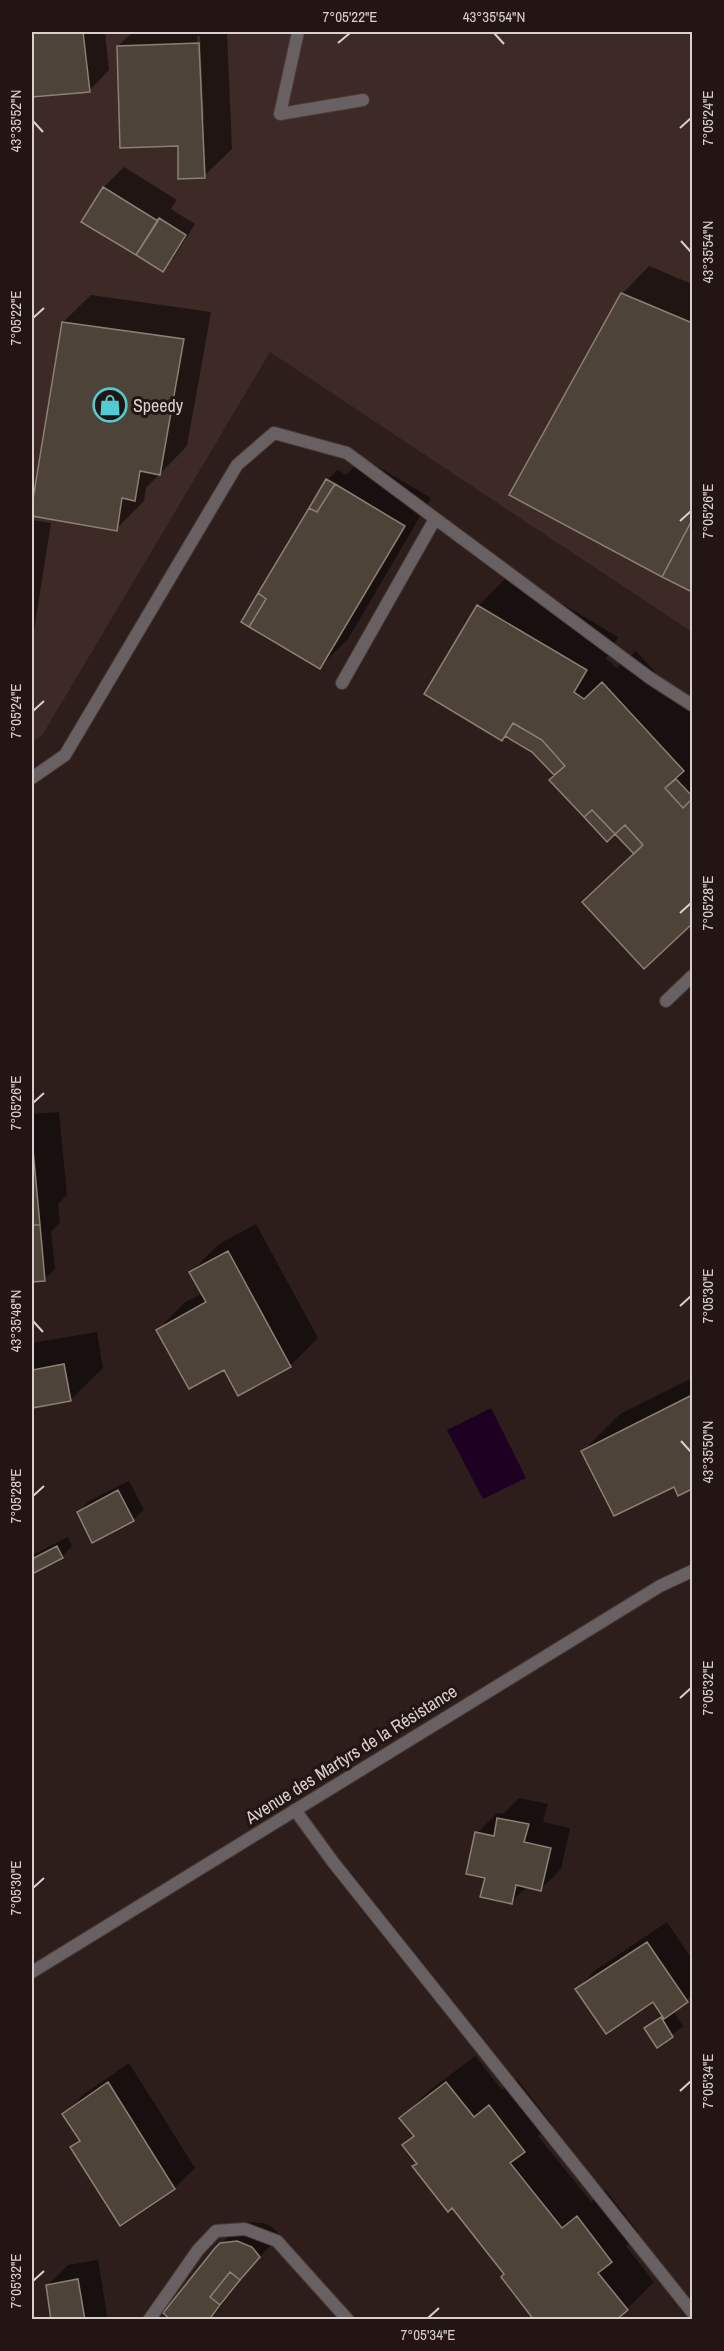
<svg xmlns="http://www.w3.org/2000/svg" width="724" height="2351" viewBox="0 0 724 2351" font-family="'Archivo Narrow',sans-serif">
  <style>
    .built { fill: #3d2925 }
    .water { fill: #1d0022 }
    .shadow { fill: #0007; fill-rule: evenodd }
    .building { fill: #4e4339; stroke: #8c8074; stroke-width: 1.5 }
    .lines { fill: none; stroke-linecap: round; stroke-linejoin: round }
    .lane-casing { stroke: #493a38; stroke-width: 14 }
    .street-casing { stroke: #493a38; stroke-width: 14 }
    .lane { stroke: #686063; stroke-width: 12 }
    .street { stroke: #686063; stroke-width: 12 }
    .ticks { fill: none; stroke: #d9cfcd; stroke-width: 2 }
    .labels { text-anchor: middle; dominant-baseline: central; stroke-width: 6; stroke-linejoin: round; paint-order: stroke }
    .poi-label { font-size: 18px; fill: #d9cfcd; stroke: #231513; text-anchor: start }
    .street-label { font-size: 18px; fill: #d9cfcd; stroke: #231513 }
    .neatline { fill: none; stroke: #d9cfcd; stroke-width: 2 }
    .ticks-label { font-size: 15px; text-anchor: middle; fill: #d9cfcd }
  </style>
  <rect width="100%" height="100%" fill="#2d1e1c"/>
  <!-- built -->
  <path class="built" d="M32 32H692V632L270 352 43 734 32 743Z"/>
  <!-- water -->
  <path class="water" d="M491 1408 526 1478 483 1499 447 1430Z"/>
  <!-- shadow -->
  <path class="shadow" d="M32 32H105L109 70 89 91 32 95Z
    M133 32H227L232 149 204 176 179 144 118 46ZM197 36H200L204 119H201Z
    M124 167 177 200 171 209 195 224 173 259 162 270 83 221 104 187Z
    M649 266 692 284V590L663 576 622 294Z
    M91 295 211 312 187 446 146 488 144 501 116 529 32 515 63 322Z
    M363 458 431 498 348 639 320 667 327 480 338 470 346 475Z
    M32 520 51 523 32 643Z
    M511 573 618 637 606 659 617 668 636 651 692 713V922L644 967 584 902 634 853 533 751 426 694 478 606Z
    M59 1112 67 1195 58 1204 60 1223 51 1231 55 1269 44 1279 32 1281V1114Z
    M256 1224 318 1338 290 1366 239 1394 225 1368 158 1330 185 1302 203 1293 191 1272 219 1244Z
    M97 1332 103 1368 70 1400 32 1406V1343Z
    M692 1378V1487L679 1494 674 1485 583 1451 620 1414Z
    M129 1481 144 1510 133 1520 78 1512 89 1501Z
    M68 1537 72 1546 62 1557 32 1572V1555Z
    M519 1798 548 1804 543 1822 570 1828 561 1869 541 1889 528 1886 511 1902 487 1877 477 1833 497 1813 503 1814Z
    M667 1922 692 1959V1995L673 2010 683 2026 658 2046 646 2028 663 2013 654 2000 577 1989 597 1969Z
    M475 2056 502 2090 517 2079 551 2123 538 2136 591 2202 605 2189 639 2233 626 2246 654 2282 627 2309 506 2274 452 2206 414 2166 418 2162 404 2145 415 2134 401 2118 429 2091Z
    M129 2063 195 2168 174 2188 72 2147 80 2139 64 2114 84 2094Z
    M246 2222 263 2223 272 2227 280 2235 251 2267 211 2320H174L216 2249 237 2228Z
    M98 2260 108 2320H53L48 2285 68 2265Z"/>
  <!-- building -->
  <path class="building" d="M32 32H83L90 92 32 97Z
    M199 43 205 178 178 179V146L120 148 117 46Z
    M103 187 158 221 136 255 81 222Z
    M159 218 186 235 163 272 136 255Z
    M621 293 690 322 692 318V520L662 577 509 495Z
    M62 322 184 339 160 475 140 471 135 501 122 498 117 531 32 516V505Z
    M326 479 335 484 317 512 309 508Z
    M335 484 405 526 320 669 249 627 266 599 258 593 309 508 317 512Z
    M692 520V592L662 577Z
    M258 593 266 599 249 627 241 622Z
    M477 605 587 670 574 692 584 699 602 682 684 771 665 788 683 808 692 799V924L644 969 582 902 643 845 625 825 615 834 592 810 584 817 549 780 565 766 542 740 513 723 502 741 424 694Z
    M513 723 542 740 565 766 554 775 532 752 505 736Z
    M676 779 692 796V799L683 808 665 788Z
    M592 810 615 834 607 842 584 817Z
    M625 825 643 845 634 854 615 834Z
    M32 1139 40 1225H32Z
    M32 1225H40L45 1281 32 1282Z
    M228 1251 291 1367 238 1396 224 1370 189 1389 156 1330 206 1302 189 1272Z
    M64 1364 71 1401 32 1408V1370Z
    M692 1395V1489L678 1496 674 1487 614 1516 581 1451Z
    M118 1490 134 1521 92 1543 77 1512Z
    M57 1546 63 1558 32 1574V1559Z
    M497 1818 529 1824 524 1842 551 1848 541 1891 516 1885 512 1904 480 1897 485 1878 466 1874 475 1832 494 1836Z
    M647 1942 688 2002 664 2019 653 2002 606 2034 575 1989Z
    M661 2017 673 2037 657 2048 644 2028Z
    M108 2082 175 2189 120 2226 70 2147 80 2141 62 2114Z
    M446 2082 474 2117 489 2105 525 2152 510 2163 562 2228 577 2216 612 2262 598 2273 628 2310 616 2320H534L501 2277 504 2274 452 2208 448 2212 412 2166 417 2164 402 2145 414 2136 399 2118Z
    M237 2241 252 2247 260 2257 240 2280 230 2272 210 2297 220 2305 209 2320H171L163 2313 215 2248 220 2243Z
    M230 2272 240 2280 220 2305 210 2297Z
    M78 2279 85 2320H51L46 2285Z"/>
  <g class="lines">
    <!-- lane casing -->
    <g class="lane-casing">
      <path id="lane" d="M298 32 280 114 363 100
        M295 1810 333 1862 692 2312"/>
    </g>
    <!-- street casing -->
    <g class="street-casing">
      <path id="street" d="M342 683 435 519
        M32 778 65 755 237 465 274 433 347 453 650 678 692 705
        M666 1001 692 976
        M32 1972 660 1586 692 1571
        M149 2320 198 2250 216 2231 245 2229 277 2241 348 2320"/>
    </g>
    <!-- lane -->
    <use href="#lane" class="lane"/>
    <!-- street -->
    <use href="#street" class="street"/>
  </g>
  <!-- ticks -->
  <path class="ticks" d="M494 33 504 44M338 43 350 33M33 121 43 132M680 128 691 118M681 241 691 252M33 318 44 308M680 521 691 511M33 711 44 701M680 913 691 903M33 1103 44 1093M680 1306 691 1296M33 1321 43 1332M681 1441 691 1452M33 1496 44 1486M680 1698 691 1688M33 1888 44 1878M680 2091 691 2081M33 2281 44 2271M428 2318 439 2308"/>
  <!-- icons -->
  <defs>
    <g id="shop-ring" transform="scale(1.725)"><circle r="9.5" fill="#231513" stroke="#52ccd0" stroke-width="1.5"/><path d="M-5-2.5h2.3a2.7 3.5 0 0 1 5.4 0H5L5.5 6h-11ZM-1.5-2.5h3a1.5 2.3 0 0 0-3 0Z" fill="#52ccd0"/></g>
  </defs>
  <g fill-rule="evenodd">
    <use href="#shop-ring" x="110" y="405"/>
  </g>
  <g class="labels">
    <!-- poi labels -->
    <g class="poi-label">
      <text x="133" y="405">Speedy</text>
    </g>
    <!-- street labels -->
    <g class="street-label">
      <text transform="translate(351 1754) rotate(-32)">Avenue des Martyrs de la Résistance</text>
    </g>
  </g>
  <!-- border -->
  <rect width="724" height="2351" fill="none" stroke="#231513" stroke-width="66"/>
  <rect x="33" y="33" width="658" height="2285" class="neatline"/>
  <g class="ticks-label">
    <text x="350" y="22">7°05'22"E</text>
    <text x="494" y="22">43°35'54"N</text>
    <text transform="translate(708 118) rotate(-90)" y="5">7°05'24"E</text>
    <text transform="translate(16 121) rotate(-90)" y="5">43°35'52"N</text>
    <text transform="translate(708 252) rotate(-90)" y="5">43°35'54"N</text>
    <text transform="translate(16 318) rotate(-90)" y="5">7°05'22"E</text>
    <text transform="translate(708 511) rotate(-90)" y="5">7°05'26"E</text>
    <text transform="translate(16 711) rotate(-90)" y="5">7°05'24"E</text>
    <text transform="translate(708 903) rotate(-90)" y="5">7°05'28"E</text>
    <text transform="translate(16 1103) rotate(-90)" y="5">7°05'26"E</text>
    <text transform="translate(708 1296) rotate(-90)" y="5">7°05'30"E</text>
    <text transform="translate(16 1321) rotate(-90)" y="5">43°35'48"N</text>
    <text transform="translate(708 1452) rotate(-90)" y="5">43°35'50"N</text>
    <text transform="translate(16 1496) rotate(-90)" y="5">7°05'28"E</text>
    <text transform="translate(708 1688) rotate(-90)" y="5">7°05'32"E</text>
    <text transform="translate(16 1888) rotate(-90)" y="5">7°05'30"E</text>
    <text transform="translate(708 2081) rotate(-90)" y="5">7°05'34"E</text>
    <text transform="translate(16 2281) rotate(-90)" y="5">7°05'32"E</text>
    <text x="428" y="2340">7°05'34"E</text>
  </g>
</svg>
